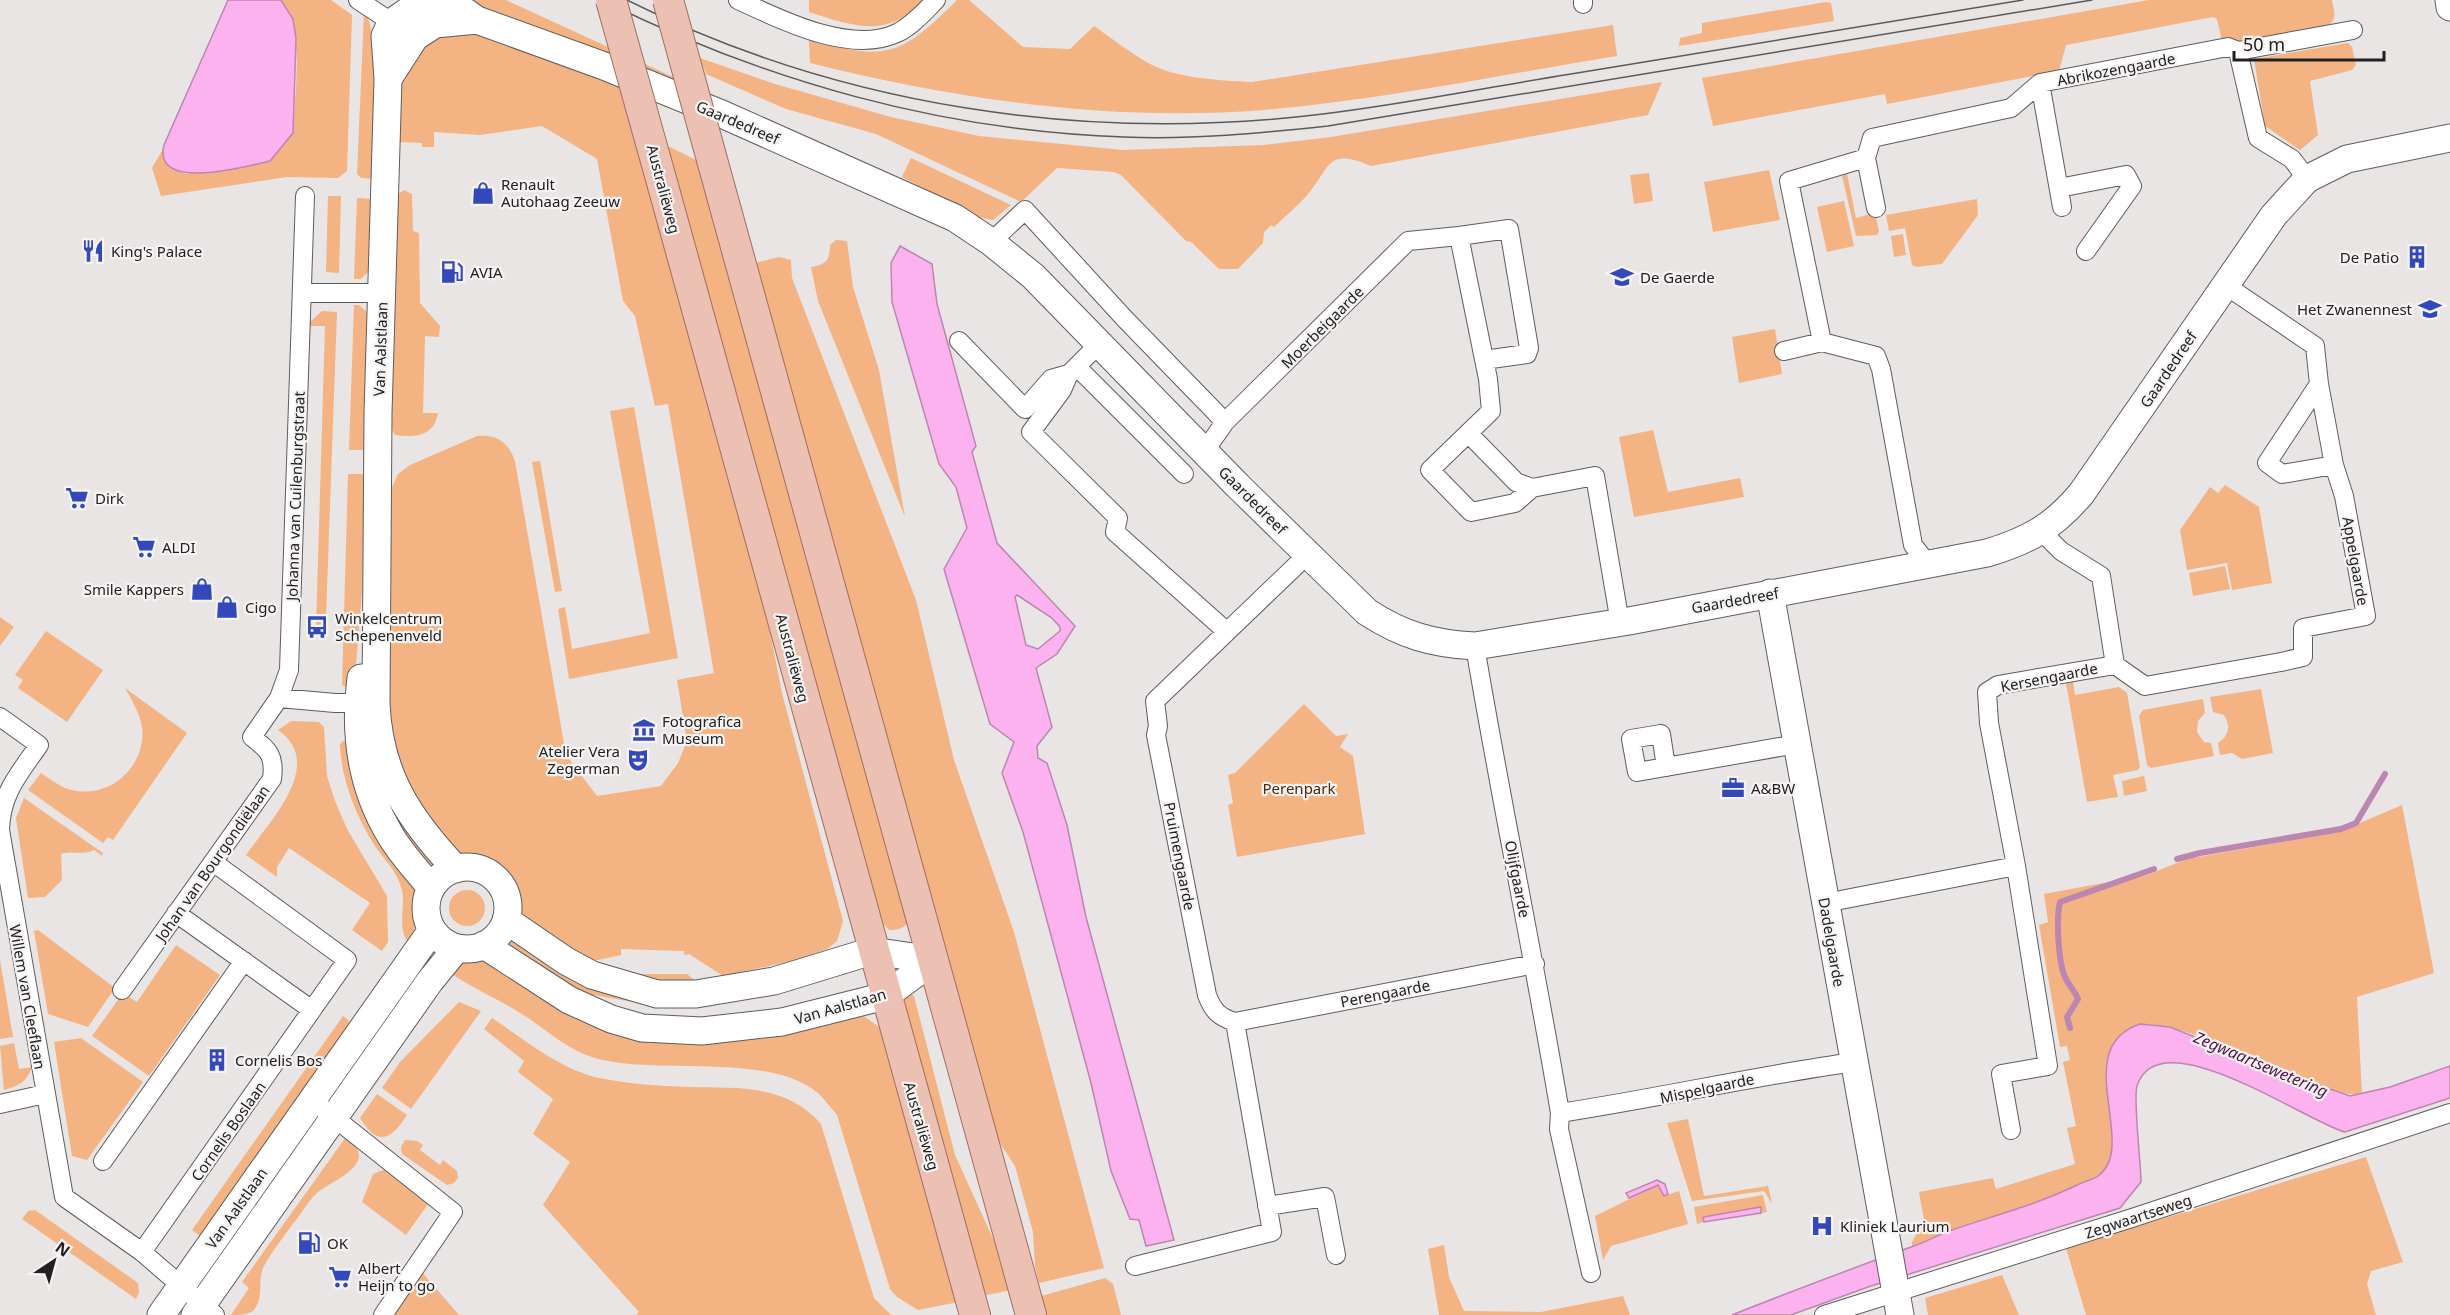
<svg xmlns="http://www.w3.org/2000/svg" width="2450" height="1315" viewBox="0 0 2450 1315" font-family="'Noto Sans',sans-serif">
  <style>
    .green { fill: #f3b382 }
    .water { fill: #fcb2ee; stroke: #bb86b0; stroke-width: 1.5; fill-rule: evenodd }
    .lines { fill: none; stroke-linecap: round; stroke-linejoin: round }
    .stream { stroke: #bb86b0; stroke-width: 6 }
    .street-casing { stroke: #5f5c5c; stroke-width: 20 }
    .secondary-casing { stroke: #5f5c5c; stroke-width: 29 }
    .primary-casing { stroke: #9e6e60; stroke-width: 32 }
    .street { stroke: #fff; stroke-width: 18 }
    .secondary { stroke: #fff; stroke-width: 27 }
    .primary { stroke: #ecc1b4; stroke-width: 30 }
    .tram { stroke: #5d5a5a; stroke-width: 1.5 }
    .primary-bridge-casing { stroke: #9e6e60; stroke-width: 32; stroke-linecap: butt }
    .primary-bridge { stroke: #ecc1b4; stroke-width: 30 }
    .labels { text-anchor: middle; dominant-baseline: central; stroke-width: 4.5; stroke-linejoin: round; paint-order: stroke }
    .street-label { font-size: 15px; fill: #222020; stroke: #f6f3f3 }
    .poi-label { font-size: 15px; fill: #222020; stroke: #f6f3f3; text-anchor: start }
    .park-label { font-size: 15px; fill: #472910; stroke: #f6f3f3 }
    .water-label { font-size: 16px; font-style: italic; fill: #51124a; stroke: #f6f3f3 }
  </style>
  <rect width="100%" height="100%" fill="#e9e5e5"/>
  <!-- green -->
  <path class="green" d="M281 0H331L352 15 347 171 338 178 287 177 161 196 152 168 163 149 164 154 185 174 253 165 293 133C294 95 306 29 281 0Z
    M459 0H506L784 128Z
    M809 0H923C888 40 853 26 809 12Z
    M957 0H969L1023 47 1070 49 1094 26C1111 38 1129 52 1148 63 1178 79 1217 80 1252 82L1613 25 1617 56C1500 75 1382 100 1264 110 1111 122 958 100 810 63L809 40C887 61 900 57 957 0Z
    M2149 0H2332C2334 12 2338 20 2326 27L2253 40 2222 41 2217 19 2213 17 2066 45 2059 71 1887 104 1885 94 1713 126 1702 78Z
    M1826 2 1831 3 1834 21 1679 46 1680 38 1702 33V23Z
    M364 12 367 14 379 59 375 179 361 178 357 174Z
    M474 31 620 85 765 607 782 693 843 921 837 941 827 949 796 960 723 976 689 954 684 955V951L621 949V955L589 962 520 917 511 888 503 875 488 863 461 857 432 833 386 740 388 496 398 474 410 465 477 436C497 434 508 442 515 461L566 755 597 796 661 786 678 763 687 741 677 680 714 673 668 404 655 406 635 316 623 301 597 159 542 126 480 135 434 132V147H422V143L399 142 400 79 428 38Z
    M2348 43 2352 47 2356 65 2352 70 2310 81 2318 135 2300 150 2265 126 2254 59Z
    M700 58 775 84 891 117 979 136 1123 150 1263 145 1331 137 1662 82 1648 115 1371 166C1326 147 1331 167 1308 194 1298 206 1285 216 1274 227L1271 225 1264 232 1263 243 1238 269H1219L1191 242 1186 241 1121 175 1114 172 1057 168 1021 202 876 134 786 109 706 74Z
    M668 146 698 161 910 920C905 928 898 930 889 930L881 921Z
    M911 158 1011 205 993 220 977 217 902 177Z
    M1769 170 1780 220 1713 232 1704 182Z
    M1649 173 1653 201 1634 204 1630 175Z
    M1847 174 1856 218 1875 213 1879 231 1877 235 1856 236 1842 176Z
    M404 190 412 194 413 231 419 233 420 303 440 326 439 337 425 336 423 413H438C434 436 416 438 395 435L389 425 397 195Z
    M328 196H341L339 273 326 272Z
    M357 198 375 199 372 268 361 279H354Z
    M1977 199 1978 215 1942 264 1917 267 1912 265 1905 228 1889 231 1886 215Z
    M1844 201 1854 246 1827 252 1817 207Z
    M1903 234 1906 255 1894 257 1891 236Z
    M836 240 847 241 853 287 879 370 905 517 818 301 811 267C826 265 830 260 830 245Z
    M779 257 791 260 792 278 916 600 954 760 1014 932 1104 1268 1039 1283 1035 1266 1033 1232 1015 1166 992 1131 755 263Z
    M354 305H359L369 314 366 450H349Z
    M322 311 337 312 326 617H321V628L316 627 325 326H309V323Z
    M1775 329 1782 374 1739 383 1732 337Z
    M634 407 678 658 569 679 558 609 565 607 572 649 650 633 610 411Z
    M1653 430 1668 492 1740 478 1744 497 1634 517 1619 437Z
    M540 461 562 591 555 592 532 462Z
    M348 474H366L362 592 355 677 345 687 342 685Z
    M2225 485 2259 507 2272 583 2232 590 2227 563 2187 570 2180 530 2210 487 2218 493Z
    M2225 566 2230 589 2193 596 2189 573Z
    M0 617 14 627 0 646Z
    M46 631 103 670 67 722 18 688 23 680 15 675Z
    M2073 682 2075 695 2119 687 2127 693 2140 767 2138 770 2113 775 2118 797 2087 802 2066 683Z
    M125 688 187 733 113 840 108 837 103 843 28 790 41 773C48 778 57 784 65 788 105 803 147 769 142 727 140 714 132 700 125 688Z
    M2261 689 2273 753 2242 759 2232 753 2220 755 2218 743C2229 736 2231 726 2224 715L2213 712 2210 697Z
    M2203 699 2205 713 2198 721 2197 732 2204 742 2211 743 2214 756 2151 768 2147 765 2139 716 2143 710Z
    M1304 704 1336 736 1348 734 1340 747 1353 756 1365 834 1237 857 1228 805 1233 803 1228 775 1235 773Z
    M291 721 319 722 324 727 327 776 335 801 347 829 387 896 388 942 382 951 352 930 370 903 289 848 277 867V877L246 855C269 822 327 764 278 730Z
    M343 741H348L419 890 418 920 409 943C396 929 406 906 402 890 397 870 383 859 373 843 355 813 341 779 340 744Z
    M2144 776 2147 791 2124 796 2122 781Z
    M384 795 406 831 420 840 439 864 429 873 400 835Z
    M24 798 103 853 102 856 94 850C82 856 73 850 61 854L62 880 45 897 28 898 16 818Z
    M2402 805 2434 973 2357 997 2362 1094C2345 1096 2330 1089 2314 1083 2265 1067 2191 1024 2142 1024 2134 1024 2129 1029 2122 1034 2084 1065 2128 1131 2106 1168 2093 1189 1974 1221 1946 1232 1934 1237 1923 1242 1912 1247V1242L1924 1220 1919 1192 1993 1178 1996 1189 2075 1164 2067 1128 2076 1126 2063 1062 2070 1060 2067 1046 2060 1047 2039 925 2048 922 2044 894 2147 875 2187 859 2339 832Z
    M449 908a18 18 0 1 1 36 0a18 18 0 1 1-36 0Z
    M38 930 115 988 88 1027 48 1014 34 931Z
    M512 932 661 1007 577 992 502 946Z
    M176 945 220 975 149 1076 92 1036 123 993 137 1002Z
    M469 957H486L648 1040C723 1048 789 1030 862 1015L878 1026 884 1034 959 1302 918 1310 897 1297 890 1289 837 1115C831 1108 825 1100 819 1094 770 1051 657 1076 595 1058 568 1050 548 1031 525 1016 499 999 471 988 446 970Z
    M0 960 13 1037 0 1039Z
    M627 974H687L698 983 653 982Z
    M910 993 914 996 955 1155 1005 1265 1011 1290 983 1296 901 999Z
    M459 1002 481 1011 411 1109 382 1088 400 1062Z
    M343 1016 349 1021 348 1030 201 1237 192 1230Z
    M492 1018C525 1040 559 1069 599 1078 628 1084 660 1086 690 1087 737 1088 787 1084 821 1124L874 1298 891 1315H636L639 1312 543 1205 570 1162 533 1134 553 1099 518 1072 524 1061 484 1029Z
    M81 1038 143 1082 87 1160 72 1156 54 1042Z
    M14 1043 19 1069 32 1067C27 1082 18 1086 4 1090L0 1046Z
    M377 1094 407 1115C391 1140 378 1147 360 1118Z
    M1688 1119 1704 1196 1768 1186 1772 1204 1764 1191 1692 1201 1667 1123Z
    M346 1137C382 1163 333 1180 318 1192 311 1198 306 1206 301 1213 292 1226 266 1258 262 1271 258 1285 264 1299 253 1311 246 1315 239 1315 231 1315L249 1288 242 1282Z
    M405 1140 417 1141 423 1145 420 1150 440 1165 443 1160 457 1171 458 1178 454 1183 447 1185 402 1154 401 1147Z
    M2366 1157 2403 1262 2371 1271 2367 1284 2376 1315H2086L2066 1248Z
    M383 1170 395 1172 431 1200 406 1235 362 1202 373 1174Z
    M1658 1185 1664 1196 1679 1191 1688 1224 1611 1246 1603 1260 1595 1216Z
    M1763 1195 1767 1212 1761 1213V1207L1703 1217 1704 1222 1697 1224 1694 1207Z
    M35 1210 138 1283 139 1293 136 1299 22 1219 28 1211Z
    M1444 1245 1449 1277 1464 1311 1541 1312 1623 1296 1630 1315H1439L1428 1249Z
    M420 1270 459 1315H391Z
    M2002 1275 2019 1315H1928L1925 1298Z
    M1105 1278 1113 1284 1121 1315H1045L1038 1297Z"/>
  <!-- water -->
  <path class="water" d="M228 0H281L293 19 296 39 293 133 270 161C248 166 152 193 164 145Z
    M900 246 932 264 937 304 976 446 972 452 997 543 1075 626 1057 654 1036 668 1052 727 1037 746 1038 758 1047 763 1067 825 1086 917 1174 1240 1146 1246 1139 1220 1130 1219 1111 1171 1091 1083 1023 832 1002 773 1014 742 990 724 944 569 967 528 956 487 939 464 892 302 891 263ZM1017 595 1052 618 1060 627V631L1038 649 1026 645 1015 597Z
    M2140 1024 2170 1027 2290 1075 2350 1096 2390 1087 2450 1066V1098L2345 1132C2308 1123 2159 1017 2137 1086 2133 1098 2141 1164 2141 1182L2120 1208 1868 1287 1791 1315H1732C1792 1291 1851 1269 1911 1247 1924 1243 1936 1236 1949 1231 1992 1216 2036 1205 2077 1185 2083 1182 2092 1180 2098 1176 2140 1146 2068 1048 2140 1024Z
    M1657 1180 1665 1184 1668 1194 1664 1196 1658 1185 1629 1198 1626 1193Z
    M1761 1207V1213L1704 1222 1703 1217Z"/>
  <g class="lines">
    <!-- stream -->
    <path class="stream" d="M2177 859 2200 853 2341 829 2356 823 2385 774
      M2070 1028 2067 1017 2078 999C2075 991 2069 986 2066 979 2058 964 2056 919 2060 902L2154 869"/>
    <!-- street casing -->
    <g class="street-casing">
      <path id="street" d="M358 0 399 27
        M738 0C781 20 851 55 897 33 912 26 925 11 936 0
        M1583 0V4
        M2238 51 2258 138 2292 159 2307 179
        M2238 51 2353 30
        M2040 83 2062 207
        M1866 158 1876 208
        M2059 188 2126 175 2132 186 2086 251
        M1459 236 1509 229 1529 348 1527 354 1484 360
        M991 242 1025 210 1125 319 1225 422
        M303 293H382
        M959 341 1025 409 1051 379 1069 374
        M1822 342 1789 181 1866 158 1872 138 2011 108 2040 83 2228 47 2238 51
        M1100 343 1069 374 1062 390 1031 432 1118 518 1115 532 1226 631
        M1784 351 1822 342 1876 356 1881 369 1913 545 1927 563
        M1077 367 1184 474
        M2319 384 2267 463 2282 474 2334 465
        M1468 433 1516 482 1532 488
        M1204 452 1225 422 1408 241 1459 236 1488 379 1491 411 1430 470 1471 512 1515 503 1532 488 1595 476 1620 623
        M2041 531 2061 551 2101 576 2115 665
        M1475 646C1501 802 1534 957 1560 1113L1559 1129 1591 1273
        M279 698 335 703H370
        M0 717 39 745C19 774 1 793 0 830L64 1197 142 1252 215 1315
        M1666 767 1661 734 1631 739 1637 772 1797 744
        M1825 903 2016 866
        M176 913 312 1010
        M122 990 272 779C275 756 269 750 252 737L279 698 289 670 305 196
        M1235 1022 1535 964
        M312 1100 453 1212 383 1315
        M0 1104 45 1094
        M1560 1113C1658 1098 1755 1076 1854 1062
        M2011 1130 2001 1074 2048 1066 2016 866 1989 723 1987 692 1998 685 2115 665 2145 686 2281 662 2303 657V628L2366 616 2344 496 2334 465 2319 384 2315 346 2225 285
        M103 1161 244 961
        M1267 1206 1325 1197 1336 1255
        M142 1252 347 960 213 862
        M1135 1266 1272 1232 1235 1022C1219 1017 1213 1011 1207 995L1156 735 1158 726 1155 701 1308 554
        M1824 1315 2132 1218 2450 1113"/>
    </g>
    <!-- secondary casing -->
    <g class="secondary-casing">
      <path id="secondary" d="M2449 0 2450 7
        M388 79 415 37 435 24 477 20
        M1770 593 1900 1315
        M361 678C354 732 361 786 389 833 400 853 417 870 431 888
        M426 908a41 41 0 1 1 82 0a41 41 0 1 1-82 0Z
        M456 869C408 818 379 774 376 703L378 413 388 79 385 36 391 23 421 2H451L477 20 604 66 724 115 955 218 991 242 1033 276 1238 486 1367 612C1402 635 1433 644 1475 646L1629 621 1987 553C2028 541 2053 527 2081 494L2274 215 2307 179 2347 159 2450 138
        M506 920 566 961 592 975 657 994H696L774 981 872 951 934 960
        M484 945 569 1000 611 1019 642 1028 702 1031 782 1022 885 996 934 960
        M161 1315 432 930
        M195 1315 430 981 457 948"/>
    </g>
    <!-- primary casing -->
    <g class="primary-casing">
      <path id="primary" d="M663 186 975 1315
        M727 214 1031 1315"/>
    </g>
    <!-- street -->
    <use href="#street" class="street"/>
    <!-- secondary -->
    <use href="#secondary" class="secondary"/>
    <!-- primary -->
    <use href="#primary" class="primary"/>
    <!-- tram -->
    <path class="tram" d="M602 0C764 81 942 131 1124 137 1192 140 1261 133 1328 126L2092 0
      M627 0C841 107 1086 143 1323 114 1406 104 1489 87 1571 74 1721 49 1872 25 2023 0"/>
    <!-- primary-bridge casing -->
    <g class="primary-bridge-casing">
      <path id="primary-bridge" d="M611 0 663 186
        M668 0 727 214"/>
    </g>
    <!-- primary-bridge -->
    <use href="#primary-bridge" class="primary-bridge"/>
  </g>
  <!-- icons -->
  <defs>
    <g id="shop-bare" transform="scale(1.8)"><path d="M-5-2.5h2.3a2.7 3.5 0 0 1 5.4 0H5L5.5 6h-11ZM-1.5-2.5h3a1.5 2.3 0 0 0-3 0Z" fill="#3349bb" stroke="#f6f3f3" stroke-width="2.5" paint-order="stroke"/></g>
    <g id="restaurant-bare" transform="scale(1.8)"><path d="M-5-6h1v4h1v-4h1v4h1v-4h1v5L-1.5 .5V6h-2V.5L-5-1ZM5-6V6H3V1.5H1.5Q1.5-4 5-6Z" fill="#3349bb" stroke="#f6f3f3" stroke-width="2.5" paint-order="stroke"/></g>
    <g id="building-bare" transform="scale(1.8)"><path d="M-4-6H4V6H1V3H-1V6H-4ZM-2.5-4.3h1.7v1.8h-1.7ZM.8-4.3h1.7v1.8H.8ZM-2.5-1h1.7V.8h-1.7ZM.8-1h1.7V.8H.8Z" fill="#3349bb" stroke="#f6f3f3" stroke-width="2.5" paint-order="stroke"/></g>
    <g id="fuel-bare" transform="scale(1.8)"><path d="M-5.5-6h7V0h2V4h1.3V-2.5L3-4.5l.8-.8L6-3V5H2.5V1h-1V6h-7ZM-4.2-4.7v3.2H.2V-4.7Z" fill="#3349bb" stroke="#f6f3f3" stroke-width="2.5" paint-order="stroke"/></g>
    <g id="school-bare" transform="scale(1.8)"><path d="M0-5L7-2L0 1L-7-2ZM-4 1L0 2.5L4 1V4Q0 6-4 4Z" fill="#3349bb" stroke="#f6f3f3" stroke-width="2.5" paint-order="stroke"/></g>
    <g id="supermarket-bare" transform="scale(1.8)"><path d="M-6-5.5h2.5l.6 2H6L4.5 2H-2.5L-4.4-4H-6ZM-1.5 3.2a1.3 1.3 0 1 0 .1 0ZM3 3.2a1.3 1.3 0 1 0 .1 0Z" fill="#3349bb" stroke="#f6f3f3" stroke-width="2.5" paint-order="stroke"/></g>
    <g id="bus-bare" transform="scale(1.8)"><path d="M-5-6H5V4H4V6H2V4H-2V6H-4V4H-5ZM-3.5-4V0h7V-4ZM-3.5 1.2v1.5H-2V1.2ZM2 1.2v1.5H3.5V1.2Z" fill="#3349bb" stroke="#f6f3f3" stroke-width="2.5" paint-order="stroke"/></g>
    <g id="museum-bare" transform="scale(1.8)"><path d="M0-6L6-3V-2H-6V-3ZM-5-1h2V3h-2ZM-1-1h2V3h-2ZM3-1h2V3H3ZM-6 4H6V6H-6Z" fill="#3349bb" stroke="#f6f3f3" stroke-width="2.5" paint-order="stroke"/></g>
    <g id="theatre-bare" transform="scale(1.8)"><path d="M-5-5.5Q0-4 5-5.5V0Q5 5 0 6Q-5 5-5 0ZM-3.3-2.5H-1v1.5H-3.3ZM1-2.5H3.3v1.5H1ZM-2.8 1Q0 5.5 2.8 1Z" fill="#3349bb" stroke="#f6f3f3" stroke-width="2.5" paint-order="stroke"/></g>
    <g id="office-bare" transform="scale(1.8)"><path d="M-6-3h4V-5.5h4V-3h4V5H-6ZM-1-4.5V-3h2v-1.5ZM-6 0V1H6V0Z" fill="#3349bb" stroke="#f6f3f3" stroke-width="2.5" paint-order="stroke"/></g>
    <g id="hospital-bare" transform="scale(1.8)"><path d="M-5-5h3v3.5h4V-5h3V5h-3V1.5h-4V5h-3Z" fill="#3349bb" stroke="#f6f3f3" stroke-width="2.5" paint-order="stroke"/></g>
  </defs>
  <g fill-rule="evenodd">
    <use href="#shop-bare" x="483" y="193"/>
    <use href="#restaurant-bare" x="93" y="251"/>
    <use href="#building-bare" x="2417" y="257"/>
    <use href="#fuel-bare" x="452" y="272"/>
    <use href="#school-bare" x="1622" y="277"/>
    <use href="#school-bare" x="2430" y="309"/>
    <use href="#supermarket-bare" x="77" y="498"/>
    <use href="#supermarket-bare" x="144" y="547"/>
    <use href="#shop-bare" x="202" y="589"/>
    <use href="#shop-bare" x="227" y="607"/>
    <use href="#bus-bare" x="317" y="627"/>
    <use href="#museum-bare" x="644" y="730"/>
    <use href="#theatre-bare" x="638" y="760"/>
    <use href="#office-bare" x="1733" y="788"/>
    <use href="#building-bare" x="217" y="1060"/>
    <use href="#hospital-bare" x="1822" y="1226"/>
    <use href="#fuel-bare" x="309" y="1243"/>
    <use href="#supermarket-bare" x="340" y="1277"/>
  </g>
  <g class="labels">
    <!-- street labels -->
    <g class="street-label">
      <text transform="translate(2116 69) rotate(-11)">Abrikozengaarde</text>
      <text transform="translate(738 122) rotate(23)">Gaardedreef</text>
      <text transform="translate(664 189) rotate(75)">Australiëweg</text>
      <text transform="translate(1322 327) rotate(-45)">Moerbeigaarde</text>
      <text transform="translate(380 349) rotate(-88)">Van Aalstlaan</text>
      <text transform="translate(2168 369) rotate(-56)">Gaardedreef</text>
      <text transform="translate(295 496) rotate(-88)">Johanna van Cuilenburgstraat</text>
      <text transform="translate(1253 500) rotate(45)">Gaardedreef</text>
      <text transform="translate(2356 561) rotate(80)">Appelgaarde</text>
      <text transform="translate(1735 600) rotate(-10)">Gaardedreef</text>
      <text transform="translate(793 658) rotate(75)">Australiëweg</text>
      <text transform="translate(2049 677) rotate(-11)">Kersengaarde</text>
      <text transform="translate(1180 856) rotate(79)">Pruimengaarde</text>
      <text transform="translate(212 863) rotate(-55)">Johan van Bourgondiëlaan</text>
      <text transform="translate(1518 879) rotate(79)">Olijfgaarde</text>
      <text transform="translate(1832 942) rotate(80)">Dadelgaarde</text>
      <text transform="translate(1385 993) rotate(-11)">Perengaarde</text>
      <text transform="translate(28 997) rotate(80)">Willem van Cleeflaan</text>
      <text transform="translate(840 1006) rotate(-16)">Van Aalstlaan</text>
      <text transform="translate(1707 1088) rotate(-12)">Mispelgaarde</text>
      <text transform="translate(922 1126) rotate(74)">Australiëweg</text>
      <text transform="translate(228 1131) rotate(-55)">Cornelis Boslaan</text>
      <text transform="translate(236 1208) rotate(-55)">Van Aalstlaan</text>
      <text transform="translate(2138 1216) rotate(-18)">Zegwaartseweg</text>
    </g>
    <!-- poi labels -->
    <g class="poi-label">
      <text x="501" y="184">Renault<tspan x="501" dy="17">Autohaag Zeeuw</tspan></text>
      <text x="111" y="251">King's Palace</text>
      <text x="2399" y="257" text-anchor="end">De Patio</text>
      <text x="470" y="272">AVIA</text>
      <text x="1640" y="277">De Gaerde</text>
      <text x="2412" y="309" text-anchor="end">Het Zwanennest</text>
      <text x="95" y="498">Dirk</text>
      <text x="162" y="547">ALDI</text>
      <text x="184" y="589" text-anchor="end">Smile Kappers</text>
      <text x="245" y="607">Cigo</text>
      <text x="335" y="618">Winkelcentrum<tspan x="335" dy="17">Schepenenveld</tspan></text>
      <text x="662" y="721">Fotografica<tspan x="662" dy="17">Museum</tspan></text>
      <text x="620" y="751" text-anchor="end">Atelier Vera<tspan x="620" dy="17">Zegerman</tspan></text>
      <text x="1751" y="788">A&amp;BW</text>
      <text x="235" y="1060">Cornelis Bos</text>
      <text x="1840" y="1226">Kliniek Laurium</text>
      <text x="327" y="1243">OK</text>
      <text x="358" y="1268">Albert<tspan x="358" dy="17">Heijn to go</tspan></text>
    </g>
    <!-- park labels -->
    <g class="park-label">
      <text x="1299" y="788">Perenpark</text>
    </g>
    <!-- water labels -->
    <g class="water-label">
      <text transform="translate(2261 1064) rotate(23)">Zegwaartsewetering</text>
    </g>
  </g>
  <!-- north arrow -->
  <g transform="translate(54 1261) rotate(36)" stroke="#f6f3f3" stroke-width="4.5" paint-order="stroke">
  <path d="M0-4.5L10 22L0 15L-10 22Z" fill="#222020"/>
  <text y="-9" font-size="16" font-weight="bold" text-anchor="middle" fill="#222020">N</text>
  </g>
  <!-- scale -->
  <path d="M2234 51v9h150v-9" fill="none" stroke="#222020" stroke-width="3"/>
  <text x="2243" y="51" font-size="18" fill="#222020" stroke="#f6f3f3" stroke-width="4.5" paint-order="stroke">50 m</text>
</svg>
